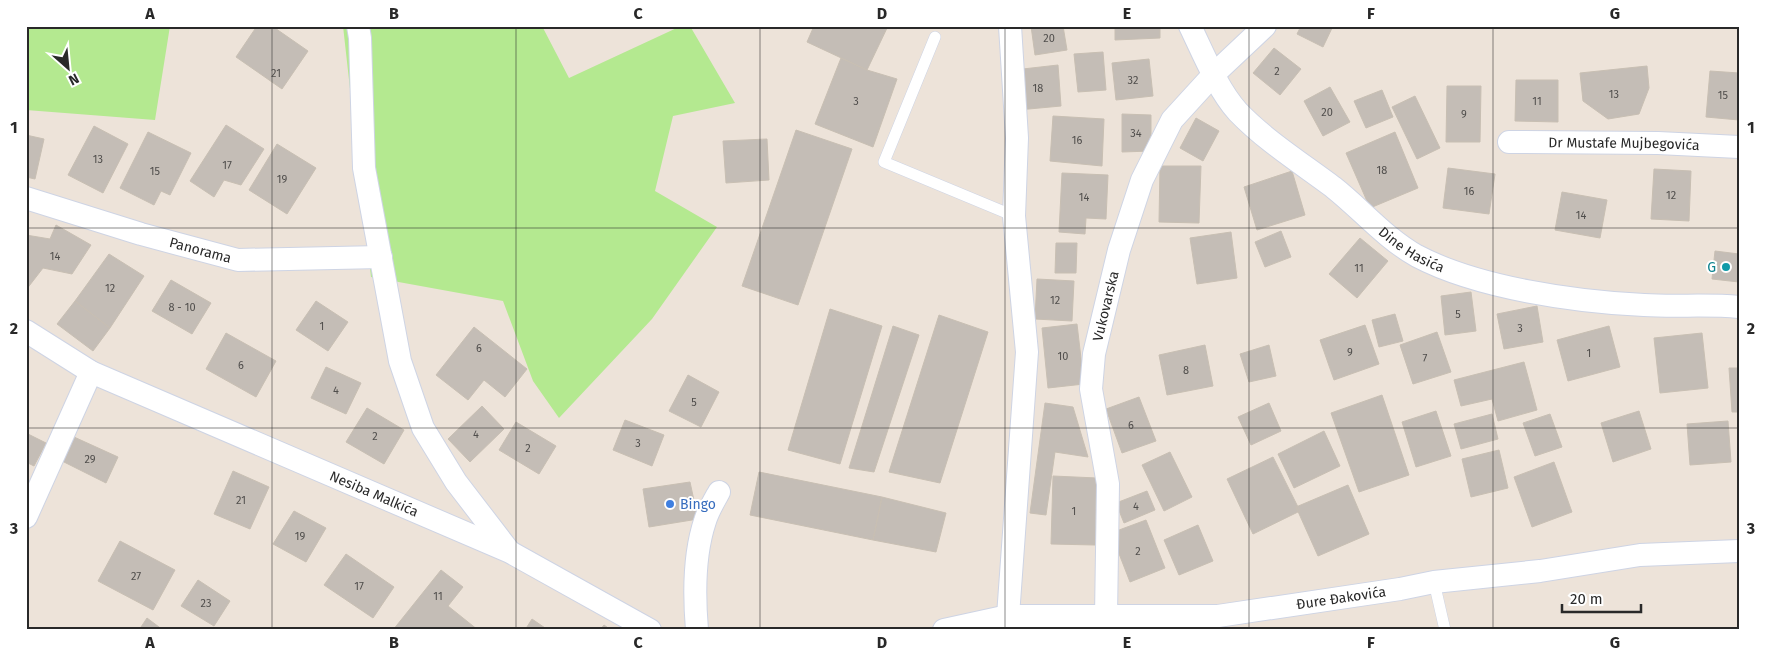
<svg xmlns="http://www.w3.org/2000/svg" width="1765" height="656" viewBox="0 0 1765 656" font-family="'Fira Sans',sans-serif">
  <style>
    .green { fill: #b4e990 }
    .building { fill: #c4bdb6; stroke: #c8bfb3 }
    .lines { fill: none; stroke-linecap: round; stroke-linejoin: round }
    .service-casing { stroke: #ced4e4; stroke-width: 12 }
    .minor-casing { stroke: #ced4e4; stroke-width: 24 }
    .service { stroke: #fff; stroke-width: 11 }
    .minor { stroke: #fff; stroke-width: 22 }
    .grid { fill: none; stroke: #292929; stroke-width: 1; stroke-opacity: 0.55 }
    .culture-dot { fill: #0f9aa8; stroke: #fff; stroke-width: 2 }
    .shop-dot { fill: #3f7fe0; stroke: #fff; stroke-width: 2 }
    .labels { text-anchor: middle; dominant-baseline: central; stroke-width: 4; stroke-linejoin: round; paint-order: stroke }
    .number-label { font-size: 11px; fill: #504e4c }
    .street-label { font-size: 14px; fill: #292929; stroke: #fff }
    .culture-label { font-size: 14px; fill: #0d838f; stroke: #fff; text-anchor: end }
    .shop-label { font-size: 14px; fill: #366cbe; stroke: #fff; text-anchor: start }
    .neatline { fill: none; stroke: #292929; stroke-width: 2 }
    .grid-label { font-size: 16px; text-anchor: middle; font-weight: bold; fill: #292929 }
  </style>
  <rect width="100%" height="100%" fill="#ede3d9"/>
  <!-- green -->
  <path class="green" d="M26 26H170L155 120 26 110Z
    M343 26H542L569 78 681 26H690L735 103 673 116 655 191 717 227 652 319 559 418 533 381 503 301 371 277Z"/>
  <!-- building -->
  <path class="building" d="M257 26H272L308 51 282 89 236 57Z
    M814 26H888L867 70 807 42Z
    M1031 26H1063L1067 50 1035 55Z
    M1115 26H1160V38L1115 40Z
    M1301 26H1333L1323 47 1297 34Z
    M1274 48 1301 69 1280 95 1253 73Z
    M1103 52 1106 90 1078 92 1074 54Z
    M841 58 867 70 897 79 873 147 815 124Z
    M1149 59 1153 96 1116 100 1112 63Z
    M1058 65 1061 106 1018 110 1014 70Z
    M1647 66 1649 88 1639 114 1608 119 1583 101 1580 73Z
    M1710 71 1739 73V120L1706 117Z
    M1516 80H1558V122L1515 121Z
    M1447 86H1481L1480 142H1446Z
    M1330 87 1350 122 1323 136 1304 101Z
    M1382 90 1393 117 1366 128 1354 101Z
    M1415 96 1440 148 1417 159 1392 107Z
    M1122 114 1151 115V151L1122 152Z
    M1053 116 1104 119 1102 166 1050 161Z
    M1196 118 1219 131 1203 161 1180 148Z
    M226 125 264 149 241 185 224 180 214 197 190 181Z
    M94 126 128 144 103 193 68 175Z
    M796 130 852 149 798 305 742 286Z
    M148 132 191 153 170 195 161 191 154 205 120 188Z
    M1395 132 1418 188 1370 208 1346 153Z
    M26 135 44 139 35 179 26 177Z
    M767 139 769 180 726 183 723 141Z
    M277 144 316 168 287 214 249 190Z
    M1160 166H1201L1199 223 1159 222Z
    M1448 168 1495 174 1489 214 1443 208Z
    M1654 169 1691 171 1689 221 1651 219Z
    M1292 171 1305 215 1257 230 1244 187Z
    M1062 173 1108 175 1106 219 1086 218 1085 234 1059 232Z
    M1562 192 1607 200 1600 238 1555 230Z
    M56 225 91 245 72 274 43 268 26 290V235L50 239Z
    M1281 231 1291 257 1265 267 1255 242Z
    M1231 232 1237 278 1197 284 1190 238Z
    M1360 238 1388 261 1357 298 1329 274Z
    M1056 243H1077L1076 273H1055Z
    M1715 251 1739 254V282L1712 279Z
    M109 254 144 276 110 328 75 301Z
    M1037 279 1074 281 1072 321 1035 319Z
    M171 280 211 303 192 334 152 311Z
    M1471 292 1476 331 1445 335 1441 296Z
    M75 301 110 328 93 351 57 324Z
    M316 301 348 322 328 351 296 330Z
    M1537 306 1543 342 1504 349 1497 314Z
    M830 309 882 326 840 464 788 450Z
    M1395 314 1403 341 1379 347 1372 320Z
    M939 315 988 332 940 483 889 472Z
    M1077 324 1084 384 1048 388 1042 328Z
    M1365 325 1379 364 1334 380 1320 340Z
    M893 326 919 335 874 472 849 468Z
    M1609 326 1620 367 1568 381 1557 340Z
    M474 327 527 369 505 397 484 380 468 400 436 375Z
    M1437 332 1451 372 1413 384 1400 345Z
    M226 333 276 361 256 397 206 369Z
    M1702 333 1708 388 1660 393 1654 338Z
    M1205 345 1213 386 1167 395 1159 355Z
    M1269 345 1276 376 1249 382 1240 354Z
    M1524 362 1537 410 1498 421 1492 399 1461 406 1454 380Z
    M326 367 361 383 346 414 311 398Z
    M1729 368H1739V412H1732Z
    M688 375 719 392 701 427 669 411Z
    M1382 395 1409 475 1359 492 1331 413Z
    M1139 397 1156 441 1122 453 1106 409Z
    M1045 403 1073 407 1088 457 1055 452 1046 515 1030 513Z
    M1269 403 1281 431 1251 445 1238 417Z
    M482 406 504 429 470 462 448 439Z
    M367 408 404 430 384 464 346 442Z
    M1436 411 1451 456 1416 467 1402 422Z
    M1639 411 1651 449 1613 462 1601 423Z
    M1492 414 1498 439 1461 449 1454 424Z
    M1550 414 1562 447 1535 456 1523 423Z
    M625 420 664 435 652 466 613 450Z
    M1728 421 1731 462 1690 465 1687 424Z
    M516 422 556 446 539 474 499 450Z
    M1324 431 1340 466 1294 488 1278 454Z
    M26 433 46 443 34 466 26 462Z
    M74 437 118 457 106 483 62 461Z
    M1499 450 1508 488 1471 497 1462 459Z
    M1170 452 1192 497 1164 511 1142 465Z
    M1273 457 1300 511 1253 534 1227 479Z
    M1554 462 1572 512 1532 527 1514 477Z
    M233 471 269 487 250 529 214 514Z
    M759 472 882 497 873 540 750 515Z
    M1053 476 1097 478 1095 545 1051 544Z
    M690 482 698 519 649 527 643 489Z
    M1348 485 1369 534 1318 556 1296 507Z
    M1147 491 1155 510 1124 523 1116 503Z
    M882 497 946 513 936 552 873 540Z
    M294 511 326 528 306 562 273 544Z
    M1146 520 1165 568 1130 582 1111 533Z
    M1198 525 1213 561 1179 575 1164 540Z
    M120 541 175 570 153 610 98 581Z
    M346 554 394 587 373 618 324 585Z
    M441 570 463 587 448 606 478 630H393Z
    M198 580 230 601 214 626 181 606Z
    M147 618 163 630H139Z
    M532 619 548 630H525Z
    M604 625 611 630H600Z"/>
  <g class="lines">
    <!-- service casing -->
    <g class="service-casing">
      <path id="service" d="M935 37 884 162 1014 216
        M1434 582 1445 630
        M1031 616 1038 630"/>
    </g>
    <!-- minor casing -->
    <g class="minor-casing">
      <g id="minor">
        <path d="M358 26 360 38 364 168 400 361 423 428 456 482 509 551"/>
        <path id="s1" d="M1190 26C1203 53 1218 90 1238 112 1266 141 1301 163 1333 187 1361 209 1385 238 1417 256 1478 288 1576 302 1644 305 1676 307 1708 304 1739 307"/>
        <path id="s2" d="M1509 142 1658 143 1739 147"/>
        <path id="s3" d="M26 198 141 234 238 260 381 257"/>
        <path id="s4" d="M26 331 91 372 510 552 650 630"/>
        <path d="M26 517 91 372"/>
        <path d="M1008 616 1027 352 1014 216 1017 138 1010 26"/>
        <path id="s5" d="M1106 617 1108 484 1091 389 1094 354 1119 250 1142 180 1172 120 1214 74 1265 26"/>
        <path d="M697 630C694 595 694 554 705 521 708 511 714 501 719 492"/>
        <path id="s6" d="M944 630 1008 616H1218L1400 589 1434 582 1540 571 1640 555 1739 551"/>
      </g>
    </g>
    <!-- service -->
    <use href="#service" class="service"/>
    <!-- minor -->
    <use href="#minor" class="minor"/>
  </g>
  <!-- grid -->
  <path class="grid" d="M272 26V630M516 26V630M760 26V630M1005 26V630M1249 26V630M1493 26V630M26 228H1739M26 428H1739"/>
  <!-- markers -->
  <circle class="culture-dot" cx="1726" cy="267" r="5"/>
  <circle class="shop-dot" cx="670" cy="504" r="5"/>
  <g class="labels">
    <!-- number labels -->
    <g class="number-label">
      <text x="1049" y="38">20</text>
      <text x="1277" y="71">2</text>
      <text x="276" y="73">21</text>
      <text x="1133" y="80">32</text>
      <text x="1038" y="88">18</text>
      <text x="1614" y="94">13</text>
      <text x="1723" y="95">15</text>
      <text x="856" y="101">3</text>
      <text x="1537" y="101">11</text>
      <text x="1327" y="112">20</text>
      <text x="1464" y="114">9</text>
      <text x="1136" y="133">34</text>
      <text x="1077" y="140">16</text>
      <text x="98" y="159">13</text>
      <text x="227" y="165">17</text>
      <text x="1382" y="170">18</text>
      <text x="155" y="171">15</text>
      <text x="282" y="179">19</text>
      <text x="1469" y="191">16</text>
      <text x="1671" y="195">12</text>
      <text x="1084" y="197">14</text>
      <text x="1581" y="215">14</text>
      <text x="55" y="256">14</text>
      <text x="1359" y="268">11</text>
      <text x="110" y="288">12</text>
      <text x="1055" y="300">12</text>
      <text x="182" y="307">8 - 10</text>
      <text x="1458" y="314">5</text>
      <text x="322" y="326">1</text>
      <text x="1520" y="328">3</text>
      <text x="479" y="348">6</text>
      <text x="1350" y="352">9</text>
      <text x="1589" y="353">1</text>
      <text x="1063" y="356">10</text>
      <text x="1425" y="358">7</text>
      <text x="241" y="365">6</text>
      <text x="1186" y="370">8</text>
      <text x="336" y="390">4</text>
      <text x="694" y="402">5</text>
      <text x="1131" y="425">6</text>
      <text x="476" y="434">4</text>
      <text x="375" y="436">2</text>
      <text x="638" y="443">3</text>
      <text x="528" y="448">2</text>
      <text x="90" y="459">29</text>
      <text x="241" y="500">21</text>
      <text x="1136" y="506">4</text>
      <text x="1074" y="511">1</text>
      <text x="300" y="536">19</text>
      <text x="1138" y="551">2</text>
      <text x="136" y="576">27</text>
      <text x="359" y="586">17</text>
      <text x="438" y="596">11</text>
      <text x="206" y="603">23</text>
    </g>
    <!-- street labels -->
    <g class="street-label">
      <text stroke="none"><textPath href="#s2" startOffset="115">Dr Mustafe Mujbegovića</textPath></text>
      <text stroke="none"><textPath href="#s1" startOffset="321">Dine Hasića</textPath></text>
      <text stroke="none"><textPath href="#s3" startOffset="182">Panorama</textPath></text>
      <text stroke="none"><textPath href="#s5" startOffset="314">Vukovarska</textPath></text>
      <text stroke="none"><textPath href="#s4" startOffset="385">Nesiba Malkića</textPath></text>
      <text stroke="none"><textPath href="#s6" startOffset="400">Đure Đakovića</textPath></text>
    </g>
    <!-- culture labels -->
    <g class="culture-label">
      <text x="1716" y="267">G</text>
    </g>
    <!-- shop labels -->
    <g class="shop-label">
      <text x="680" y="504">Bingo</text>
    </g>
  </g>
  <!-- border -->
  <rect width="1765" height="656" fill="none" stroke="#ffffff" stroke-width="55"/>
  <!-- north arrow -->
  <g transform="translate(68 68) rotate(153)" stroke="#ffffff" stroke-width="4" paint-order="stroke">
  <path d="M0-4L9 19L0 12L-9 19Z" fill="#292929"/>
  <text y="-8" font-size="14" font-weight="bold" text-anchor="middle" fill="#292929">N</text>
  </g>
  <!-- scale -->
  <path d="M1562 604v8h79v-8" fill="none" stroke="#292929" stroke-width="2.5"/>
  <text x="1570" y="604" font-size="15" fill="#292929" stroke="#ffffff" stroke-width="4" paint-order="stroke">20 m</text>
  <rect x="28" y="28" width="1710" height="600" class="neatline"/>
  <g class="grid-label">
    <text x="150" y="19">A</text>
    <text x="394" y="19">B</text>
    <text x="638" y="19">C</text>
    <text x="882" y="19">D</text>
    <text x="1127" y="19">E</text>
    <text x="1371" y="19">F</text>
    <text x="1615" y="19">G</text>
    <text x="14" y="133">1</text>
    <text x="1751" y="133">1</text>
    <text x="14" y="334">2</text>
    <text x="1751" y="334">2</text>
    <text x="14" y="534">3</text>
    <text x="1751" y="534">3</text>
    <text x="150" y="648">A</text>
    <text x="394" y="648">B</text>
    <text x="638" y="648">C</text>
    <text x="882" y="648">D</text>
    <text x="1127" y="648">E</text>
    <text x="1371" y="648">F</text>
    <text x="1615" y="648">G</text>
  </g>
</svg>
